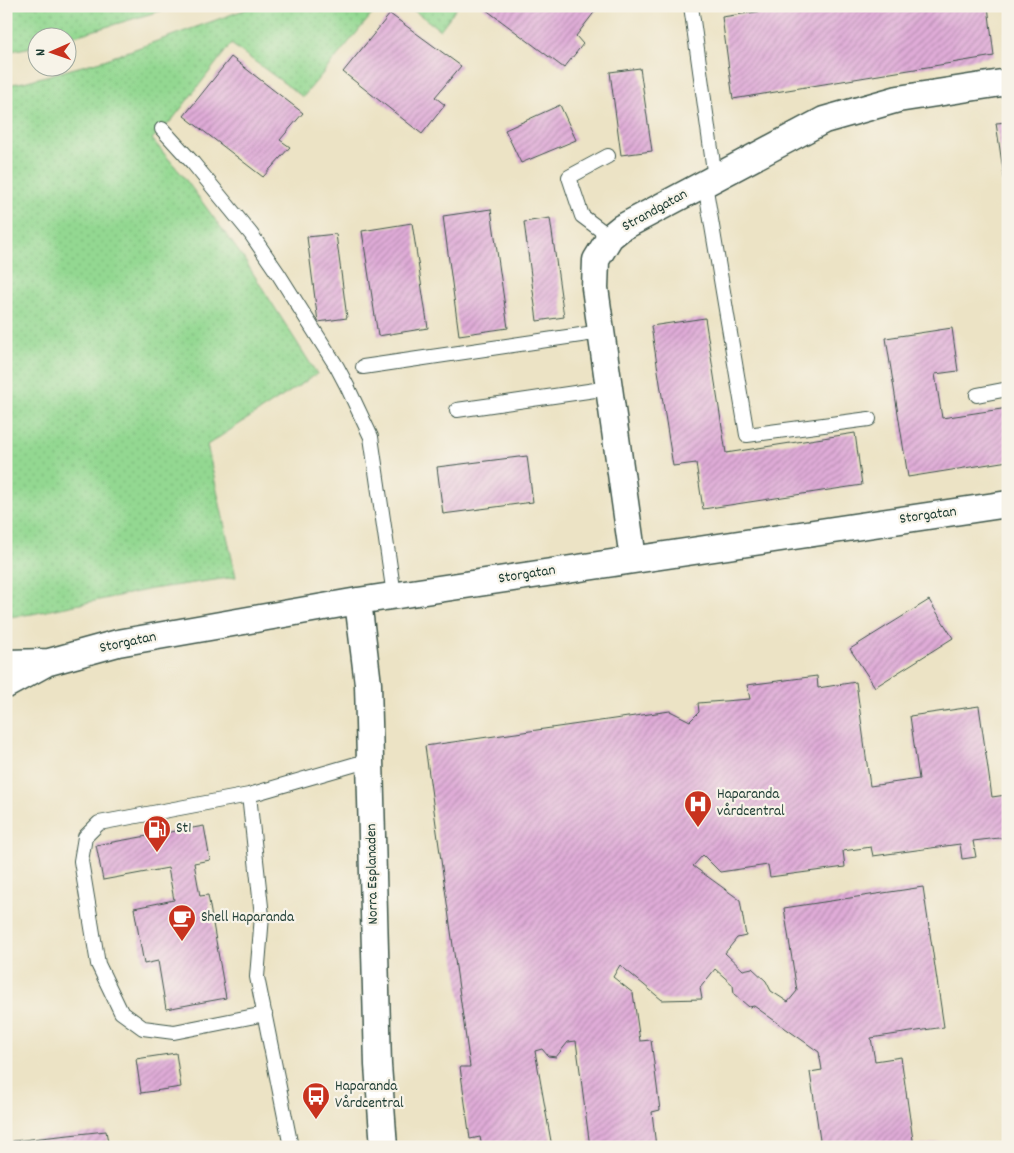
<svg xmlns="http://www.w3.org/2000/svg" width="1014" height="1153" viewBox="0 0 1014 1153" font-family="Dekko,sans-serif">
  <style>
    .green { fill: url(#green-dots); stroke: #598a62 }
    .building { fill: url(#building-hatch) }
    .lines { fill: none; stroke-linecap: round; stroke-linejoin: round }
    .service-casing { stroke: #3e564a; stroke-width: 16 }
    .minor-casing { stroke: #3e564a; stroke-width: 29 }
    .service { stroke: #fff; stroke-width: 14 }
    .minor { stroke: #fff; stroke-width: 26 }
    .labels { text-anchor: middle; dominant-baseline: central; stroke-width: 4.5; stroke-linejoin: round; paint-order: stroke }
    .street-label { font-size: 15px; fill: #1f3d34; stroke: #f7f3e8 }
    .poi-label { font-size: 15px; fill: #1f3d34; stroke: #f7f3e8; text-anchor: start }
  </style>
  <defs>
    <pattern id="green-dots" width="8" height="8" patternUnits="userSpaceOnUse" patternTransform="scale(1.25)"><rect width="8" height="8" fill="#93d891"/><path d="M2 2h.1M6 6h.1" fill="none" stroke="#7eba7e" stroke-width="1.8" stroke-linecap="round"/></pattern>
    <pattern id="building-hatch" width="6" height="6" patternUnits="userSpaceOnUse" patternTransform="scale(1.25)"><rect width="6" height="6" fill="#e0acd8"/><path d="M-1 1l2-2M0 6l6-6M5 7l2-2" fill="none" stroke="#b58db0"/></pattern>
  </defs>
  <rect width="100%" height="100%" fill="#f7f3e8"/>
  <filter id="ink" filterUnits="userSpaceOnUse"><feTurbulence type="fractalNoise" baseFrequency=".02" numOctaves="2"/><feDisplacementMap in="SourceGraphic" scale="10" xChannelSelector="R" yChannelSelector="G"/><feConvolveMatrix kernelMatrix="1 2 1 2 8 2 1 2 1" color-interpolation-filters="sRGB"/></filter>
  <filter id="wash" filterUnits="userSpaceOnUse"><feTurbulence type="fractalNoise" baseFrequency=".0096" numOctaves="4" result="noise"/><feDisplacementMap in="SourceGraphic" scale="20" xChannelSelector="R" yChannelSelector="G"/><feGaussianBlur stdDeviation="1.12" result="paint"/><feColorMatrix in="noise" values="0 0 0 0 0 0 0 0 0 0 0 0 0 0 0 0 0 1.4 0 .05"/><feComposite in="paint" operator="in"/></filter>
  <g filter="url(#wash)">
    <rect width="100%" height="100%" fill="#ece3c5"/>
    <!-- green -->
    <path class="green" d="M6 6H177L68 38H38L37 46 6 52Z
      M255 6H379L303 97 231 44 172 120 152 139 183 176 242 256 317 374 207 445 236 577 152 589 32 614 8 617 6 616V85L24 82 104 60Z
      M408 6H458L440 30Z"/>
    <g id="blocks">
      <!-- building -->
      <path class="building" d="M481 6H592L596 10 576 36 583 44 564 68Z
        M797 6H988L994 56 733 99 722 17Z
        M390 14 461 66 435 97 445 105 422 134 343 72Z
        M231 57 303 113 280 140 290 147 263 177 184 116Z
        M640 68 652 151 621 155 610 72Z
        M560 105 576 140 521 163 505 130Z
        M1008 122V197H1007L996 123Z
        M491 209 508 328 459 335 443 216Z
        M550 218 564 317 537 321 524 222Z
        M412 223 428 328 378 336 362 231Z
        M336 234 347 318 318 322 307 237Z
        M705 318 726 453 855 433 862 485 703 509 696 463 673 466 651 326Z
        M952 328 958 371 935 374 942 418 1008 408V461L908 477 886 338Z
        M527 456 533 502 443 514 437 467Z
        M929 600 953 638 875 687 850 649Z
        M817 676 818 688 856 682 870 786 919 779 910 716 979 706 992 797 1006 795 1008 837 973 841 976 857 962 859 960 844 873 856 871 847 843 851 845 867 770 877 768 865 720 872 703 855 693 866 740 900 746 936 737 938 725 953 743 970 752 968 766 981 771 991 788 1002 797 991 784 908 923 887 944 1027 871 1038 875 1061 901 1057 914 1147H821L810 1072 822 1070 819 1052 754 1006 749 1007 734 994 733 985 715 969 700 988 702 999 662 1000 620 965 613 977 633 993 640 1041 651 1040 660 1110 652 1112 656 1147H590L576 1041 568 1042 556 1057 548 1056 542 1049 535 1051 552 1147H482L480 1137 470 1139 460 1067H470L425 746 670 711 690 721 699 712 698 703 750 699 747 685Z
        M204 826 210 860 194 863 200 896 208 895 226 998 166 1009 158 961 144 964 134 908 174 900 168 868 103 880 96 845Z
        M176 1053 181 1087 141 1093 136 1059Z
        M106 1131 109 1147H6L13 1141Z
        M940 1142 941 1147H918V1146Z"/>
    </g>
  </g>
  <g filter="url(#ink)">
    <use href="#blocks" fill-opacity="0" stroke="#3e564a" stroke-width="1"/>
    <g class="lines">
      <!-- service casing -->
      <g class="service-casing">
        <path id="service" d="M691 6 715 178
          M162 129 193 163 251 234 279 275 337 367 347 386 371 437 394 595
          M608 156 569 177 582 216 610 237
          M705 184 747 435 869 419
          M363 367 601 332
          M977 395 1008 389
          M457 410 609 388
          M249 795 262 916 257 977 291 1147
          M265 1014 174 1032 143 1028 121 1012 98 964 81 861 85 837 99 823 249 795 370 760"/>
      </g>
      <!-- minor casing -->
      <g class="minor-casing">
        <path id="minor" d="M633 559 595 288 596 260 610 237 621 228 824 120 898 99 1008 82
          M358 601 368 684 378 1065 384 1147
          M6 663 49 662 118 643 358 601 1008 504
          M6 685 46 663"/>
      </g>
      <!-- service -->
      <use href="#service" class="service"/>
      <!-- minor -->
      <use href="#minor" class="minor"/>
    </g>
  </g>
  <!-- icons -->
  <defs>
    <g id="hospital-pin" transform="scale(1.4375)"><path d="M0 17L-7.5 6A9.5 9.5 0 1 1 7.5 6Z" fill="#c8321e" stroke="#f7f3e8"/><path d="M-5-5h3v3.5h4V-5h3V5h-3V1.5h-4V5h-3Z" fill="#fff"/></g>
    <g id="fuel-pin" transform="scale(1.4375)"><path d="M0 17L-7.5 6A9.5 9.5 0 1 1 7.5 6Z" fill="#c8321e" stroke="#f7f3e8"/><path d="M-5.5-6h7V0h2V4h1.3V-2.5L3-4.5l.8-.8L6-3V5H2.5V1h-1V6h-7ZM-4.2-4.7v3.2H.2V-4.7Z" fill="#fff"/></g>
    <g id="cafe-pin" transform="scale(1.4375)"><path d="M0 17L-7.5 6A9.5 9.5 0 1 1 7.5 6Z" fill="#c8321e" stroke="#f7f3e8"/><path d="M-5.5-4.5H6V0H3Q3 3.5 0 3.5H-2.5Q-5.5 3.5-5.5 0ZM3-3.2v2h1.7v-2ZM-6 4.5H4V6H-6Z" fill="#fff"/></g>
    <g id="bus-pin" transform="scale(1.4375)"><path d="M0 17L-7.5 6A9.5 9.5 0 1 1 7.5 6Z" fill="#c8321e" stroke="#f7f3e8"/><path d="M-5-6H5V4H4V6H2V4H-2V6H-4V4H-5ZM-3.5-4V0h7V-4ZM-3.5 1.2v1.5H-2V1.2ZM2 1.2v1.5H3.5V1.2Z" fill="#fff"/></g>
  </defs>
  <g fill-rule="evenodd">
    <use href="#hospital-pin" x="698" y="804"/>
    <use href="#fuel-pin" x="157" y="829"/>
    <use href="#cafe-pin" x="182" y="918"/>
    <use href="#bus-pin" x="316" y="1096"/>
  </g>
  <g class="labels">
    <!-- street labels -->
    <g class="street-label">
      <text transform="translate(655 211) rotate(-29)">Strandgatan</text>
      <text transform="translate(928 516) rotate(-8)">Storgatan</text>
      <text transform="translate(527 575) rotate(-9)">Storgatan</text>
      <text transform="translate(128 643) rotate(-12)">Storgatan</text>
      <text transform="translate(373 874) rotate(-91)">Norra Esplanaden</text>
    </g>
    <!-- poi labels -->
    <g class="poi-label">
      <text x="717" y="795">Haparanda<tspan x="717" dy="17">vårdcentral</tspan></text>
      <text x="176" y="829">St1</text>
      <text x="201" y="918">Shell Haparanda</text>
      <text x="335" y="1087">Haparanda<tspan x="335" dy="17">Vårdcentral</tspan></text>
    </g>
  </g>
  <!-- margin -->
  <rect width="1014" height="1153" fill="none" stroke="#f7f3e8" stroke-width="25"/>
  <!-- north arrow -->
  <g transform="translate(52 52) rotate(268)"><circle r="24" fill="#f7f3e8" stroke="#a1aaa0"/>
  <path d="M0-4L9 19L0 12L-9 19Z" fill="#c8321e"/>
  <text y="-8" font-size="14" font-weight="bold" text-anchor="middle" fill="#1f3d34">N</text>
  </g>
</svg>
